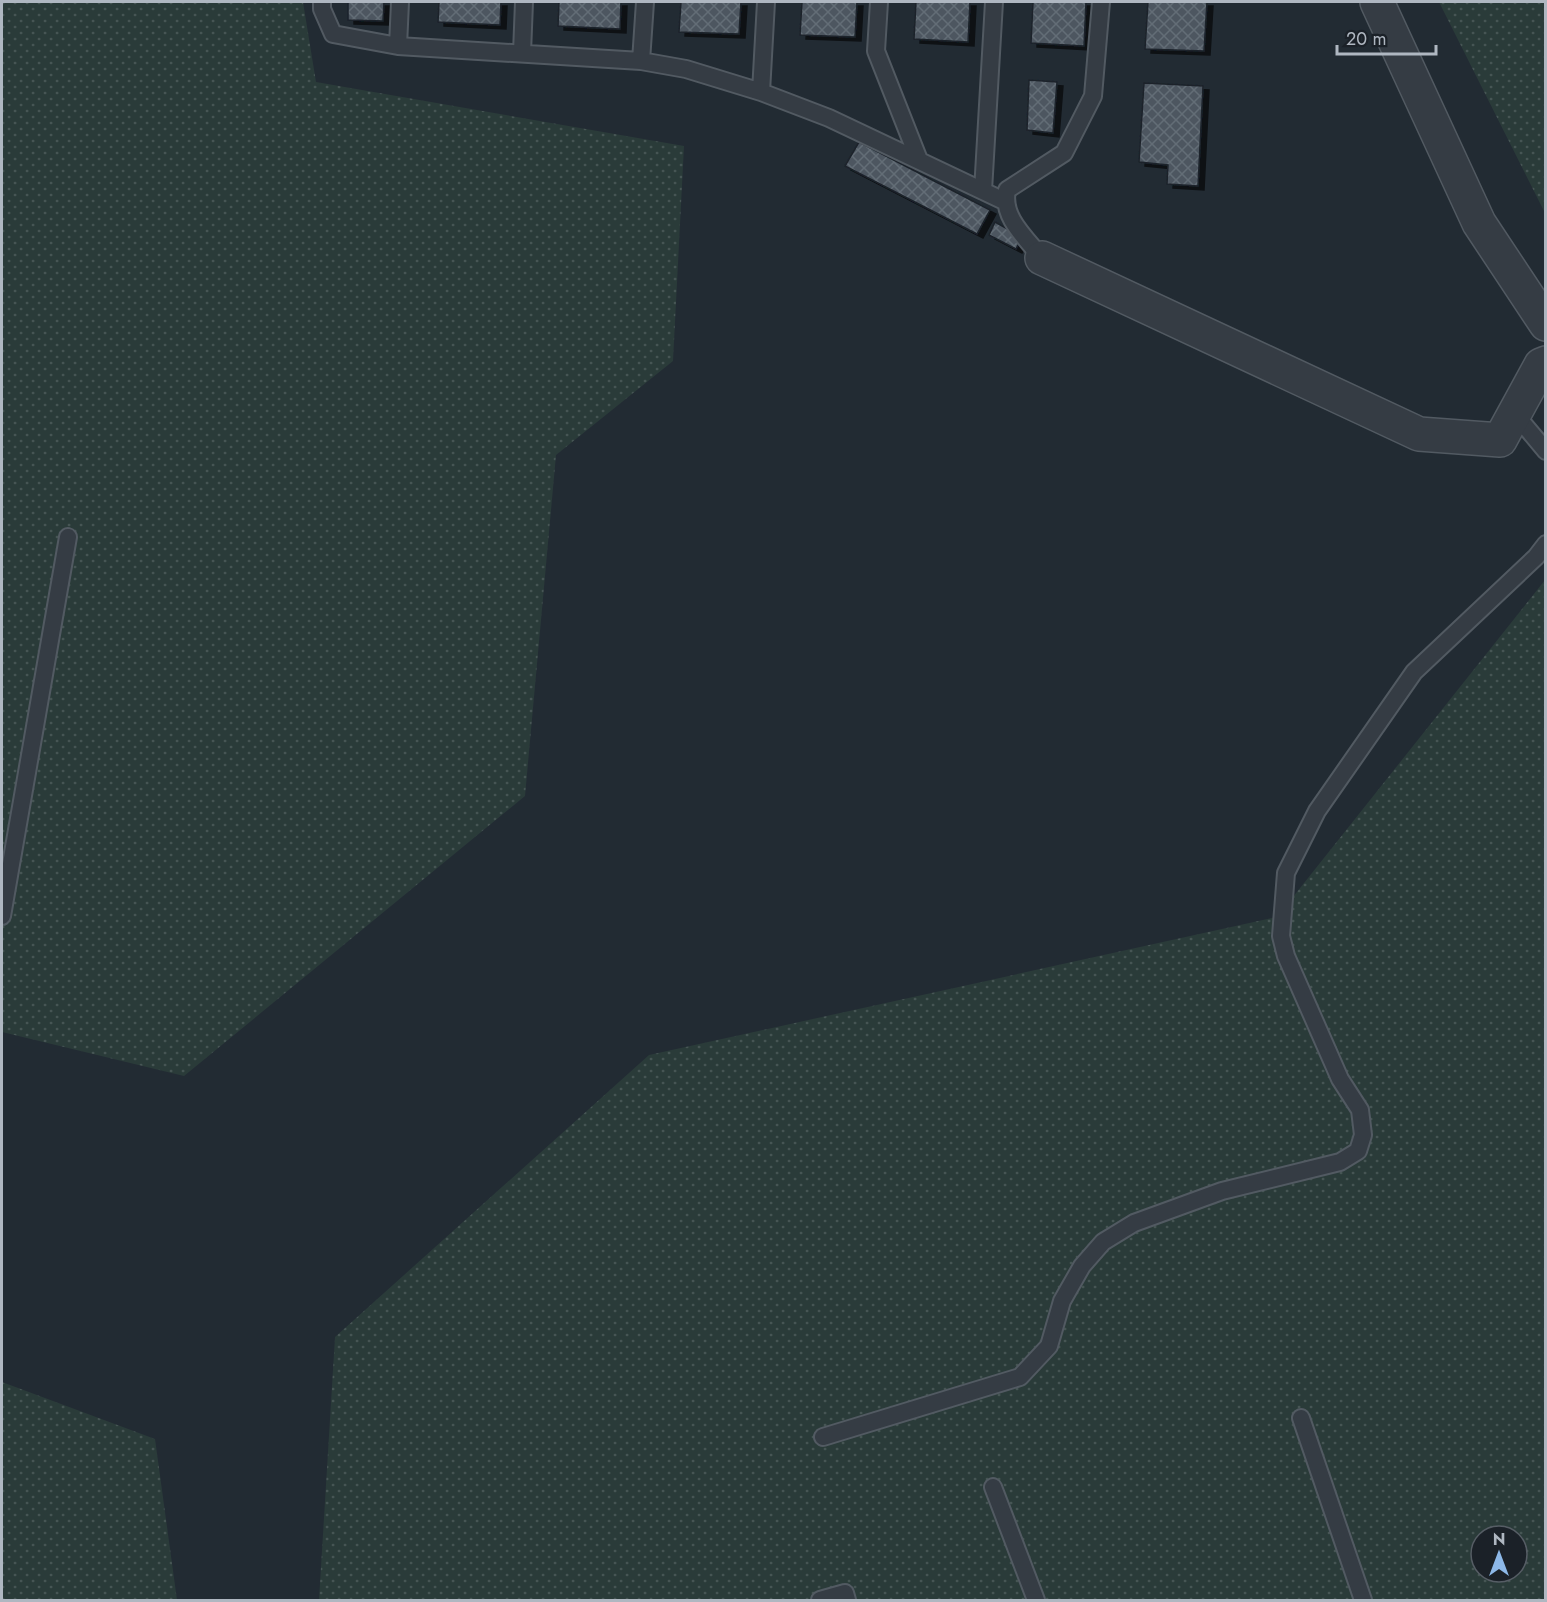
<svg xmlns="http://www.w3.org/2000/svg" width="1547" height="1602" viewBox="0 0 1547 1602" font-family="Jost,sans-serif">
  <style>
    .garden { fill: url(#garden-dots); fill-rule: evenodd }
    .building { fill: url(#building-cross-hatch); stroke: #1c232b; stroke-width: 1.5; filter: url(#shadow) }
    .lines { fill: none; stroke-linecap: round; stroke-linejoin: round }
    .lane-casing { stroke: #525a62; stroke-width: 20 }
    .street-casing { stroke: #525a62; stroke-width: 36 }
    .lane { stroke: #353c44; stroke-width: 16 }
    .street { stroke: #353c44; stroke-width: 33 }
  </style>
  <defs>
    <pattern id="garden-dots" width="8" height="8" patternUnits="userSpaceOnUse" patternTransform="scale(1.5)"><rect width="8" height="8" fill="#2a3b39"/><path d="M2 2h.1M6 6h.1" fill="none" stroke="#465554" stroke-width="1.8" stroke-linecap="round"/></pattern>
    <pattern id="building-cross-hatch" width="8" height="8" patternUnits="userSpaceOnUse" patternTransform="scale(1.5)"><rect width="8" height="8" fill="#4d5761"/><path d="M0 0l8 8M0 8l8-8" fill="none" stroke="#646d76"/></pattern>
    <filter id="shadow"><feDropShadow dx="6" dy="4" stdDeviation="0" flood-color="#0009"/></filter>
  </defs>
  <rect width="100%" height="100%" fill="#222b33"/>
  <!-- garden -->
  <path class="garden" d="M2 2H303L316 82 684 146 673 361 556 455 525 796 184 1076 2 1032Z
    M1439 2H1545V213Z
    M1545 580V1600H319L335 1337 649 1055 1277 917ZM1481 1536H1517V1572H1481Z
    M2 1382 155 1439 177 1600H2Z"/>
  <!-- building -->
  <path class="building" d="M348 2H384L383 21 348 20Z
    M439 2H501L500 25 438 22Z
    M559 2H621L620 29 558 26Z
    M681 2H741L739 34 679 32Z
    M802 2H857L855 37 800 35Z
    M916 2H970L968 42 914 39Z
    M1033 2H1086L1084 46 1031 43Z
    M1148 2H1207L1204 51 1145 49Z
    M1029 80 1057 82 1053 133 1027 130Z
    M1144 83 1203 86 1198 186 1167 184 1168 165 1139 162Z
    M859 142 990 210 977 234 845 166Z
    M995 222 1022 237 1016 249 989 235Z"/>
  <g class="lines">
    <!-- lane casing -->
    <g class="lane-casing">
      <path id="lane" d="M322 2V9L333 34 398 46
        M400 2 398 46 641 61 686 69 761 92 829 118 1004 201
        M879 2 876 51 919 160
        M522 53 524 2
        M641 61 645 2
        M761 92 766 2
        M983 191 994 2
        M1042 258C1026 238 1001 217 1007 190L1064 153 1093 96 1101 2
        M1515 414 1546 451
        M2 916 68 537
        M1301 1418 1363 1600
        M823 1437 1020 1377 1049 1346 1062 1301 1082 1266 1103 1242 1134 1223 1222 1191 1340 1162 1358 1151 1363 1135 1360 1110 1340 1079 1286 956 1281 936 1286 873 1317 811 1414 672 1536 557 1546 544
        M993 1487 1036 1600
        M820 1600 845 1593 847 1600"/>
    </g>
    <!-- street casing -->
    <g class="street-casing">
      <path id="street" d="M1377 2 1479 223 1546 324
        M1042 258 1419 434 1500 440 1541 365 1546 363"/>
    </g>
    <!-- lane -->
    <use href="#lane" class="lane"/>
    <!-- street -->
    <use href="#street" class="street"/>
  </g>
  <!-- border -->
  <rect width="1547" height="1602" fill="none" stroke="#afb7c1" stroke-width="6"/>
  <!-- north arrow -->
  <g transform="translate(1499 1554)"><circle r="28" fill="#1b2128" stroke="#565d65" stroke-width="1.5"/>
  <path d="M0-4.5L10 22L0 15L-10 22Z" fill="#8db8e8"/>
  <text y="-9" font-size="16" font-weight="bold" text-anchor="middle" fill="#afb7c1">N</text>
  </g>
  <!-- scale -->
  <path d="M1337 45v9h99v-9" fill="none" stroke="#afb7c1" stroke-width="3"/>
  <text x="1346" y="45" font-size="18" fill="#afb7c1" stroke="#1b2128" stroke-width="4.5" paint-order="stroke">20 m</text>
</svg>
